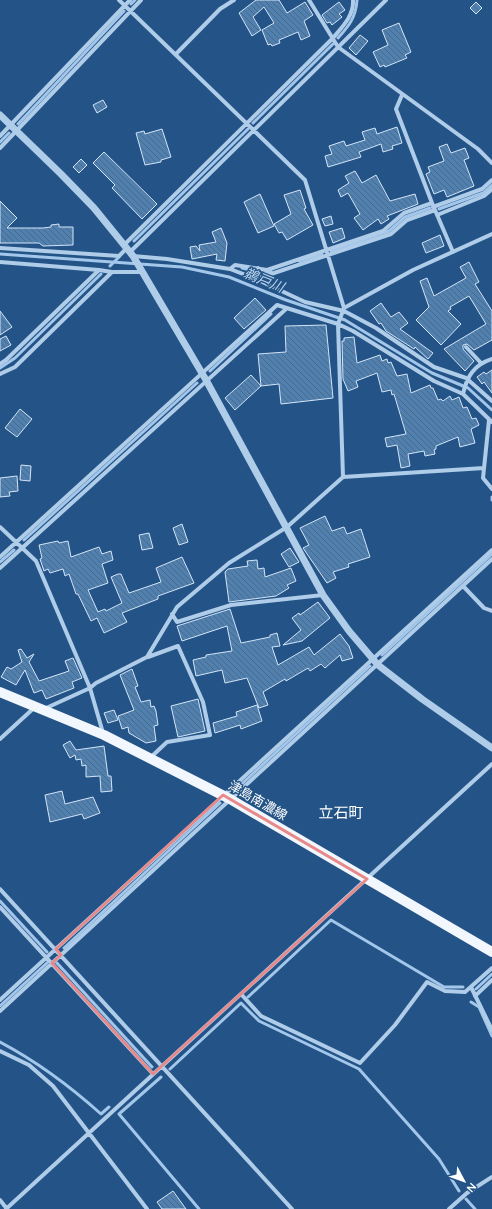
<svg xmlns="http://www.w3.org/2000/svg" width="492" height="1209" viewBox="0 0 492 1209" font-family="Quicksand,'Noto Sans JP',sans-serif">
  <style>
    .lines { fill: none; stroke-linecap: round; stroke-linejoin: round }
    .stream { stroke: #a3c7ea; stroke-width: 3 }
    .building { fill: url(#building-back-hatch); stroke: #d3e5f7 }
    .minor { stroke: #afcce9; stroke-width: 4 }
    .tertiary { stroke: #afcce9; stroke-width: 7 }
    .primary { stroke: #f2f7fe; stroke-width: 10 }
    .marked { fill: none; stroke: #e88989; stroke-width: 3; stroke-linejoin: round }
    .labels { text-anchor: middle; dominant-baseline: central; stroke-width: 3; stroke-linejoin: round; paint-order: stroke }
    .street-label { font-size: 13px; fill: #fff; stroke: #245487 }
    .water-label { font-size: 14px; font-style: italic; fill: #bbd6f0; stroke: #245487 }
    .quarter-label { font-size: 15px; fill: #fff; stroke: #245487 }
  </style>
  <defs>
    <pattern id="building-back-hatch" width="6" height="6" patternUnits="userSpaceOnUse"><rect width="6" height="6" fill="#5080b0"/><path d="M-1 5l2 2M0 0l6 6M5-1l2 2" fill="none" stroke="#4e6983"/></pattern>
  </defs>
  <rect width="100%" height="100%" fill="#245487"/>
  <g class="lines">
    <!-- stream -->
    <path class="stream" d="M131 4 135 0
      M338 38C349 26 356 17 357 0
      M253 123 333 44
      M18 124 124 11
      M0 142 9 133
      M439 209 483 193 492 185
      M134 241 248 129
      M331 251 389 231 405 217 430 208
      M0 254 182 267 229 277 286 300 345 320 432 373 468 388 492 410
      M299 261 322 254
      M110 266 119 257
      M242 268 251 270
      M264 273 271 271
      M0 368 15 358 101 274
      M210 371 271 314
      M492 497V500
      M24 540 197 383
      M0 562 14 550
      M382 655 492 554
      M234 791 370 666
      M0 901 47 952
      M64 948 220 803
      M57 963 152 1067
      M476 989 492 974
      M248 997 331 920 444 987H463
      M471 1002 479 1007 492 1036
      M0 1006 48 962
      M0 1042C36 1061 71 1087 101 1114L109 1107
      M170 1069 241 1003 259 1021 359 1069 439 1159 459 1191
      M161 1077 119 1114 199 1209
      M466 1199 475 1209"/>
  </g>
  <!-- building -->
  <path class="building" d="M256 0H279L287 13 305 2 313 15 304 21 310 36 301 40 298 32 279 40 280 43 272 46 271 44 268 45 262 30 274 23 264 7 253 17 261 30 252 36 239 13Z
    M339 2 345 10 339 14 342 17 332 25 330 22 327 23 322 15Z
    M476 2 482 8 476 14 470 8Z
    M399 23 411 52 405 55 407 58 385 67 384 65 380 67 373 52 388 45 382 30Z
    M360 35 368 41 356 55 349 48Z
    M103 100 107 107 97 113 93 105Z
    M397 127 402 143 392 146 393 149 383 152 381 144 359 152 361 157 328 167 325 156 332 154 329 146 344 141 346 146 365 140 362 132 375 128 377 134Z
    M162 129 171 157 161 160V162L145 165 136 133 144 131 145 134Z
    M447 144 451 153 465 148 469 158 464 160 474 186 447 197 444 190 434 194 426 174 430 172 428 167 444 161 439 147Z
    M104 152 157 204 142 219 112 188 115 185 93 163Z
    M81 159 87 165 79 173 73 167Z
    M355 171 362 183 376 175 390 201 415 194 418 204 387 216 389 219 381 224 378 219 363 230 354 218 360 214 348 193 341 197 338 190 349 183 345 176Z
    M300 190 306 208 304 209 313 225 287 240 282 232 279 233 274 224 291 214 284 195Z
    M260 194 274 226 258 233 244 202Z
    M0 201 17 218 7 228H43L51 227V225L59 224V227H73V245L43 246 39 243H0Z
    M331 216 333 224 325 226 322 219Z
    M221 228 227 243 225 261 216 260 217 254 192 259 190 247 196 246 200 251 199 245 216 242 212 232Z
    M342 228 345 238 333 243 329 232Z
    M440 235 444 246 426 253 422 243Z
    M469 262 479 282 475 284 492 311V340L474 350 467 344 463 345V349L474 361 465 371 444 349 486 324 469 296 450 307 451 309 448 311 461 324 441 345 416 320 429 307 420 281 427 278 434 296 466 278 460 267Z
    M255 298 266 310 244 329 234 318Z
    M381 303 391 317 399 312 408 323 400 329 433 353 428 359 415 347 414 349 386 331 381 323 379 324 370 311Z
    M0 311 12 327 0 335Z
    M326 325 333 398 281 404 279 384 261 386 235 410 225 398 251 375 261 386 258 354 286 352 285 326Z
    M6 336 11 345 0 351V339Z
    M354 337 357 363 380 355 382 361 387 359 388 363 391 362 397 376 407 374 411 393 430 385 431 388H433L438 400 441 399 443 401 450 396 452 400 459 397 463 408 467 407 472 419 476 418 479 425 471 429 475 443 460 447 458 437 436 446V449L434 450 435 454 425 456 424 451 408 454 410 466 401 468 397 445 387 447 385 438 406 434 394 394 392 395 391 390 382 392 377 373 356 381 358 387 348 391 343 379 342 341H344V338Z
    M492 370V393L484 382 482 384 477 377 484 372 486 374Z
    M20 409 32 419 17 437 5 428Z
    M21 465 31 466 30 481 20 480Z
    M17 476 18 491 9 492 10 496 0 497V478Z
    M325 516 332 531 344 527 347 534 361 529 370 557 348 564 349 567 333 572 336 578 327 583 303 548 309 545 300 528Z
    M182 524 188 542 179 545 173 528Z
    M149 533 153 548 142 550 139 535Z
    M58 541 59 543 68 541 71 557 99 547 102 554 111 551 113 560 102 564 108 583 88 590 98 612 105 609 106 611 122 603 111 577 118 574H121L129 593 161 582 156 568 182 557 194 583 158 596V599L122 613 127 622 104 633 97 618 91 621 78 594H76L69 574 65 576 63 569 50 573 48 569 44 571 40 559 42 558 39 545Z
    M290 548 299 562 289 567 281 554Z
    M257 560 258 569 264 568 265 577 291 568 296 581 287 585 289 588 276 596 229 602 225 572 228 569 248 566 247 561Z
    M318 602 330 618 302 641 283 645 301 630 292 618 299 613 300 615Z
    M230 609 241 643 270 637V635L277 633 280 646 272 647 278 665 309 647 314 655 340 634 349 646 353 658 342 661 340 655 325 668 321 664 310 671 308 668 286 681 285 679 263 692 268 705 259 708 247 678 225 683 222 670 196 676 193 660 206 657V655L232 651 227 626 182 641 177 626Z
    M21 649 27 658 34 654 29 662 39 681 69 671 65 661 73 658 82 678 72 682 74 688 46 699 42 690 34 693 25 670 16 685 1 677 7 667 11 669 22 662 18 650Z
    M132 669 138 686 135 687 141 702 150 700 151 707 154 706 156 711 158 725 154 726 156 741 146 743 129 733 128 727 122 729 118 716 134 710 120 675Z
    M198 699 205 731 178 737 171 706Z
    M257 705 262 721 241 729 240 725 215 733 213 723 237 716 236 712Z
    M114 710 118 720 108 723 104 713Z
    M70 741 76 750 104 746 108 776H111L112 791 101 792 100 776 86 777V765L82 766 81 759 76 760 75 755 70 758 63 745Z
    M62 791 65 804 93 797 100 813 84 819 82 814 50 822 45 795Z
    M173 1191 186 1209H162L157 1202Z"/>
  <g class="lines">
    <!-- minor -->
    <path class="minor" d="M309 0 338 47 478 149 492 163
      M176 54 220 9 234 0
      M402 95 396 109 432 203 453 252
      M0 136 130 0
      M0 148 141 0
      M433 207 482 189 492 180
      M437 215 484 196 492 189
      M124 245 333 38C342 27 354 16 353 0
      M0 248 119 256 127 248
      M130 252 386 0
      M133 256 167 259 230 269 235 265 267 270 383 231 404 213 432 203
      M0 262 99 270
      M230 269 256 279 258 268
      M256 279 305 302 344 311 376 328 434 367 466 378 492 401
      M256 279 391 234 407 220 435 210
      M344 308 413 270 492 234
      M466 347 481 363
      M0 364 6 360 99 270 112 272
      M0 374 15 367 112 272H143
      M463 394C467 376 474 365 492 359
      M489 420 483 478 492 489
      M343 477 484 468
      M0 527 36 561 90 688 103 733
      M0 557 277 305 338 324 353 331 434 381 463 394 492 422
      M0 568 286 309
      M463 586 484 608 492 611
      M172 614 177 622 231 605 323 595
      M148 657 178 646 203 702 210 735 167 742 150 758
      M44 709 90 688 96 683 147 657 177 607 229 563 287 527 343 477 338 324 344 308 305 180 119 0
      M0 739 35 707
      M0 889 292 1209
      M0 907 153 1074
      M471 987 492 1030
      M241 994 261 1016 360 1063 395 1025 427 982 445 991 465 992 492 968
      M475 996 492 980
      M0 1000 492 550
      M0 1011 492 559
      M0 1051 29 1065 53 1086 147 1209
      M0 1200 7 1209
      M6 1209 492 764
      M449 1209 467 1193 492 1177"/>
    <!-- tertiary -->
    <path class="tertiary" d="M0 115 61 174 94 208 133 256 206 380 323 595 349 631 378 665 422 699 492 748"/>
    <!-- primary -->
    <path class="primary" d="M0 692 104 735 230 799 492 952"/>
  </g>
  <!-- marked area -->
  <path class="marked" d="M223 795 367 879 153 1074 52 963 61 955 56 949Z"/>
  <g class="labels">
    <!-- street labels -->
    <g class="street-label">
      <text transform="translate(258 800) rotate(30)">津島南濃線</text>
    </g>
    <!-- water labels -->
    <g class="water-label">
      <text transform="translate(264 280) rotate(22)">鵜戸川</text>
    </g>
    <!-- quarter labels -->
    <g class="quarter-label">
      <text x="341" y="812">立石町</text>
    </g>
  </g>
  <!-- north arrow -->
  <g transform="translate(464 1181) rotate(131)" stroke="#245487" stroke-width="3" paint-order="stroke">
  <path d="M0-3L7 15L0 10L-7 15Z" fill="#ffffff"/>
  <text y="-6" font-size="11" font-weight="bold" text-anchor="middle" fill="#ffffff">N</text>
  </g>
</svg>
